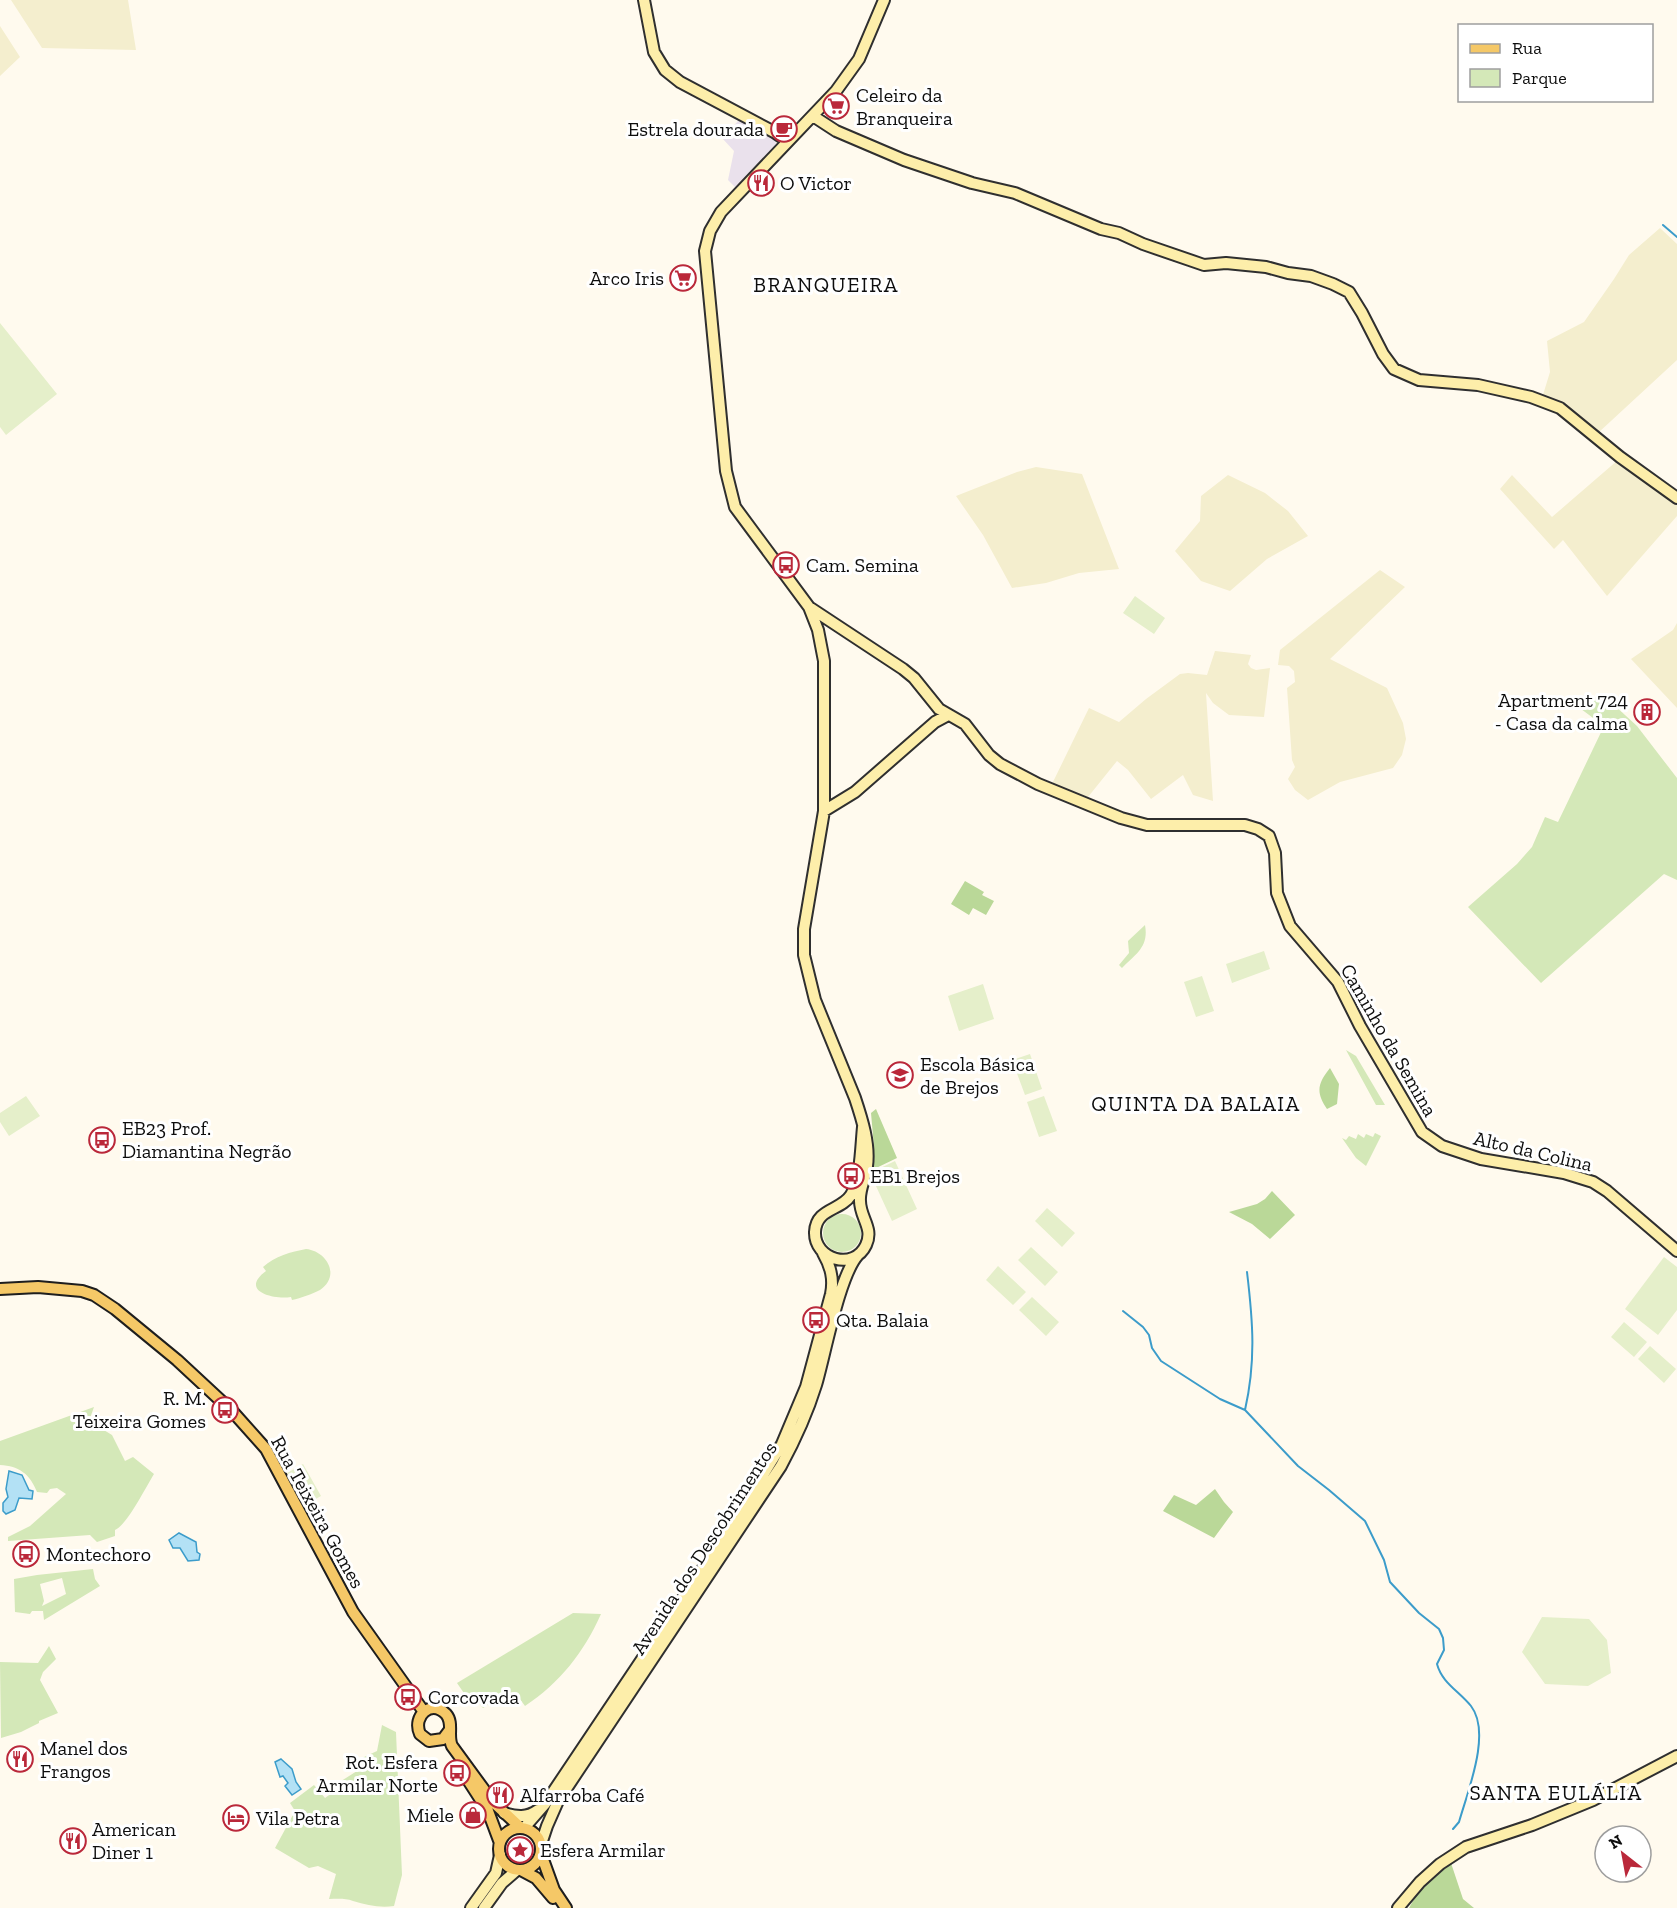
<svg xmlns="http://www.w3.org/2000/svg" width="1677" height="1908" viewBox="0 0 1677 1908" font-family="'Zilla Slab',serif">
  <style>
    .industrial { fill: #eae1ec }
    .farmland { fill: #f4eece }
    .green { fill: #d4e8b8; fill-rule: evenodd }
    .forest { fill: #bad898 }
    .pitch { fill: #e5efca }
    .water { fill: #b3e1f5; stroke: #3c9cca; stroke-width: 1.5 }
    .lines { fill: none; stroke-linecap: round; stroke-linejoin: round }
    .stream { stroke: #3c9cca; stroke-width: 2 }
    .secondary-casing { stroke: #2f2f2f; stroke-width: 14 }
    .primary-casing { stroke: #1e1e1e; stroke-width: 14 }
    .secondary { stroke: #fdeeaa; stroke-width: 10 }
    .primary { stroke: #f5c867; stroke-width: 10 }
    .labels { text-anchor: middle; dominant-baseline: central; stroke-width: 6; stroke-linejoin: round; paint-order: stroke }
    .poi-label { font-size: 20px; fill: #0d0d0d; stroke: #fff; text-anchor: start }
    .street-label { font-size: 20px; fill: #0d0d0d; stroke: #fff }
    .neighbourhood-label { font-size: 21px; letter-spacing: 1.5px; fill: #0d0d0d; stroke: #fff }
  </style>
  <rect width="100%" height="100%" fill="#fffaee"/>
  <!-- industrial -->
  <path class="industrial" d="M739 120 775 138 776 144 735 187 728 180 734 151 722 138Z"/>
  <!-- farmland -->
  <path class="farmland" d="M11 0H128L136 50 42 48Z
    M0 26 20 57 0 76Z
    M1660 228 1677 244V360L1598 433 1542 398 1550 372 1547 341 1584 322 1614 279 1629 255Z
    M1618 460 1677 503V516L1607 596 1563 540 1554 549 1500 489 1512 475 1552 517Z
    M1036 467 1082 474 1119 569 1079 573 1046 583 1012 588 983 535 956 496 1017 472Z
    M1228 475 1265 493 1288 511 1308 536 1267 559 1230 591 1201 581 1175 551 1200 521 1201 496Z
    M1380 570 1405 587 1330 659 1387 688 1403 723 1406 739 1402 755 1393 768 1340 782 1308 800 1295 790 1288 779 1295 767 1292 760 1287 688 1295 682 1294 671 1289 666 1278 665 1280 650Z
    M1677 623V708L1631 659 1673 630Z
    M1215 651 1251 655 1248 664 1251 668 1256 670 1270 668 1264 717 1229 715 1213 703 1206 693 1213 801 1193 795 1183 775 1151 799 1128 770 1117 761 1088 797 1052 784 1089 708 1119 722 1146 699 1180 674 1188 673 1207 675Z"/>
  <!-- green -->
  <path class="green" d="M1590 697H1614L1613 704 1637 726 1677 778V880L1664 874 1541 983 1468 907 1517 864 1532 847 1545 817 1558 822 1604 726 1581 709Z
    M1145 925C1149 947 1136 954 1122 968L1119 965 1129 953 1128 941Z
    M1346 1050 1356 1056 1385 1105H1376Z
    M1375 1133 1381 1136 1366 1166 1356 1158 1342 1138 1346 1140 1349 1136 1356 1139 1358 1134 1364 1138 1366 1134 1373 1137Z
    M823 1233a19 19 0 1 1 38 0a19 19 0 1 1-38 0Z
    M306 1249C327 1251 341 1276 320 1290 312 1294 301 1298 292 1300L291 1297C273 1300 239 1291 266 1271L263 1267C275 1256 291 1252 306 1249Z
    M94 1407 89 1421 112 1435 125 1461 133 1457 154 1474C146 1487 127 1525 115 1530V1536L97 1542 90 1535 8 1541V1537L30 1526 66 1494 57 1488 50 1489 47 1493 37 1492C30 1474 19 1466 0 1465V1441Z
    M93 1569 95 1579 100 1586 44 1620 43 1611H32L30 1614 15 1612 14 1579 37 1575ZM62 1578 66 1594 42 1606 44 1601 40 1584Z
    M573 1613 601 1614C584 1652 560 1683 525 1706L517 1695 498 1698 483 1708 475 1699 470 1702 457 1683Z
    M49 1646 56 1659 43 1672 40 1680 58 1713 39 1721V1723L21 1732 1 1738 0 1662 38 1663Z
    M382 1725 396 1732 402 1875 394 1906C379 1908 367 1905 353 1901 345 1898 337 1899 329 1899L336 1874 318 1866 309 1868 275 1848 295 1811 290 1803 314 1785 325 1798 340 1787 338 1783 357 1771 351 1763 377 1751Z"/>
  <!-- forest -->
  <path class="forest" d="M965 881 984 892 982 895 994 901 986 915 973 908 969 915 951 904Z
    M1330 1068 1339 1084 1337 1104 1327 1109C1316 1093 1317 1084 1330 1068Z
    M876 1109 897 1158 872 1170 874 1147 871 1113Z
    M1272 1191 1295 1215 1270 1239 1252 1224 1229 1212 1257 1204 1265 1199Z
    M1215 1489 1224 1502 1233 1512 1214 1538 1163 1511 1174 1495 1196 1505Z
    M1451 1863 1463 1899 1474 1908H1409L1417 1894Z"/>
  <!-- pitch -->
  <path class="pitch" d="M0 323 57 394 6 435 0 427Z
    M1135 596 1165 618 1154 634 1123 613Z
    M1264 951 1270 969 1232 983 1226 964Z
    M1202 976 1214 1011 1196 1017 1184 982Z
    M983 984 994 1019 959 1031 948 996Z
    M1030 1054 1042 1089 1025 1095 1012 1060Z
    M26 1096 40 1116 9 1136 0 1122V1113Z
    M1044 1096 1057 1131 1039 1137 1027 1102Z
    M895 1161 917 1209 892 1221 870 1173Z
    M1047 1208 1075 1233 1062 1247 1035 1221Z
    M1031 1247 1058 1272 1045 1286 1018 1260Z
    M1664 1257 1677 1267V1310L1658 1335 1625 1309Z
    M998 1266 1026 1292 1013 1305 986 1280Z
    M1032 1297 1059 1322 1046 1336 1019 1310Z
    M1624 1322 1647 1342 1634 1357 1611 1337Z
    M1650 1346 1676 1369 1664 1383 1638 1359Z
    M303 1464 321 1496 305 1505 287 1473Z
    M1542 1617 1589 1619 1607 1640 1611 1673 1588 1686 1545 1684 1522 1652Z"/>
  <!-- water -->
  <path class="water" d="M9 1471 22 1475 29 1490 33 1491 32 1499 19 1498 15 1510 6 1514 3 1511V1503L8 1497 6 1489Z
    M179 1533 196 1542 197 1552 200 1554 199 1560 188 1561 180 1548H173L169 1540Z
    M281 1759 292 1769 296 1782 301 1789 292 1795 285 1786 288 1783 283 1776 280 1777 275 1762Z"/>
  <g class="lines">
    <!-- stream -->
    <path class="stream" d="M1663 225 1677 237
      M1247 1272C1253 1322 1256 1361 1245 1410L1298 1466 1329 1490 1365 1521 1384 1560 1390 1582 1419 1613 1439 1629 1443 1638 1444 1650 1437 1664C1442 1683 1459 1691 1471 1706 1492 1733 1467 1793 1459 1822L1453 1829
      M1123 1311 1143 1327 1149 1335 1152 1348 1161 1361 1220 1399 1245 1410"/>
    <!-- secondary casing -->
    <g class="secondary-casing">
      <path id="secondary" d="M644 0 654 52 665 70 680 82 774 132 787 141
        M813 116 836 131 904 160 972 183 1015 193 1101 229 1119 233 1143 244 1204 265 1226 263 1266 267 1288 273 1311 276 1333 284 1349 292 1362 313 1383 354 1394 369 1419 380 1478 385 1531 397 1560 408 1620 457 1677 498
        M809 607 903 669 914 678 939 709 965 724 989 755 1000 764 1038 784 1121 818 1147 825H1245L1258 829 1269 836 1275 853 1277 893 1290 926 1338 982 1360 1026 1422 1132 1442 1146 1481 1159 1564 1173 1593 1182 1607 1191 1677 1251
        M824 811 855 792 935 722 948 715
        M863 1127C861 1146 861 1179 851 1195 841 1211 816 1208 815 1232 814 1260 854 1271 866 1245 874 1228 860 1218 860 1201 859 1189 866 1178 867 1166 870 1144 862 1119 855 1098L815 1000 804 955V929L824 811V661L818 630 809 607 735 507 726 471 705 251 710 231 721 212 836 91 859 59 884 0
        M504 1813C517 1817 527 1818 538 1810
        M524 1828 545 1804 736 1519 782 1444 806 1387 831 1294C834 1279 831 1267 823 1253
        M541 1844 547 1826 558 1801 781 1466C795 1440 807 1414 816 1385 825 1355 839 1276 858 1255
        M471 1908 496 1873 500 1855
        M484 1908 502 1883 517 1870
        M1398 1908 1420 1882 1440 1864 1466 1847 1532 1825 1593 1800 1677 1756"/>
    </g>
    <!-- primary casing -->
    <g class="primary-casing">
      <path id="primary" d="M0 1289 38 1287 82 1291 94 1295 115 1309 177 1360 233 1412 266 1449 353 1612 424 1712
        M449 1731 443 1739 429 1741 420 1734C412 1716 431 1699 446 1714 454 1723 447 1736 452 1746L493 1802 521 1828
        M466 1777 488 1811 500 1843
        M499 1849a21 21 0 1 1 42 0a21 21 0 1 1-42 0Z
        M541 1854 554 1890 566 1908
        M521 1870 536 1878 553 1898"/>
    </g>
    <!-- secondary -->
    <use href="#secondary" class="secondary"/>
    <!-- primary -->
    <use href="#primary" class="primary"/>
  </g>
  <!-- icons -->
  <defs>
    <g id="supermarket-ring" transform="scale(1.35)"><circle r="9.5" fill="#fff" stroke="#ba283a" stroke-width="1.5"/><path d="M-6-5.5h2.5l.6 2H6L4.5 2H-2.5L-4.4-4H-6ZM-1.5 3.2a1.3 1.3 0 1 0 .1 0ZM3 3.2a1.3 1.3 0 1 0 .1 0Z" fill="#ba283a"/></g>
    <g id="cafe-ring" transform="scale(1.35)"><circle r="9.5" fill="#fff" stroke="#ba283a" stroke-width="1.5"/><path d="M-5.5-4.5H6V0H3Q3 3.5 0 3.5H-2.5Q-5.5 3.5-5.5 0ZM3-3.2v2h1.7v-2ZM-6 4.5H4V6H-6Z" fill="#ba283a"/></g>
    <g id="restaurant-ring" transform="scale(1.35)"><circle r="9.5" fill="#fff" stroke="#ba283a" stroke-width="1.5"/><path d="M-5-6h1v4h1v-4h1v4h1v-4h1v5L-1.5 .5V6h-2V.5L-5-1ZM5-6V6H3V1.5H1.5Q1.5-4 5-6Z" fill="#ba283a"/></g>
    <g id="bus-ring" transform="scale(1.35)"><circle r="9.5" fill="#fff" stroke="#ba283a" stroke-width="1.5"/><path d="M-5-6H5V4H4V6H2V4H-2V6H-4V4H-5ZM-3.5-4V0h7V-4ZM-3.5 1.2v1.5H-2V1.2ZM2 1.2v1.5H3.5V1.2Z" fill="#ba283a"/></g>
    <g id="building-ring" transform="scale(1.35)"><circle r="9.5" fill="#fff" stroke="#ba283a" stroke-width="1.5"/><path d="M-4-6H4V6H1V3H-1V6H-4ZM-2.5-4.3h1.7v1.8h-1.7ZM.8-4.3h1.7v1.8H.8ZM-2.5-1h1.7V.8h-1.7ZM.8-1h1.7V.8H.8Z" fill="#ba283a"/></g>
    <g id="school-ring" transform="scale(1.35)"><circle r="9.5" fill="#fff" stroke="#ba283a" stroke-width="1.5"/><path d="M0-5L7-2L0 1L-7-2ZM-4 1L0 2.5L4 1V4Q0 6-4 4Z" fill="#ba283a"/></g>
    <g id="shop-ring" transform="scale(1.35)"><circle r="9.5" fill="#fff" stroke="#ba283a" stroke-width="1.5"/><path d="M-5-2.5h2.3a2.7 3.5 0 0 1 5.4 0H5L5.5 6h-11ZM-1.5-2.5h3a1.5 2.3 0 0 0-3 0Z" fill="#ba283a"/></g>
    <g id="hotel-ring" transform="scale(1.35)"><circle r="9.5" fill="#fff" stroke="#ba283a" stroke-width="1.5"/><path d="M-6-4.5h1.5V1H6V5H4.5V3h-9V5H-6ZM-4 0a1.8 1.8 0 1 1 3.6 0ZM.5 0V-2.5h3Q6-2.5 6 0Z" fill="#ba283a"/></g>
    <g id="sight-ring" transform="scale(1.35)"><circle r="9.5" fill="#fff" stroke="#ba283a" stroke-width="1.5"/><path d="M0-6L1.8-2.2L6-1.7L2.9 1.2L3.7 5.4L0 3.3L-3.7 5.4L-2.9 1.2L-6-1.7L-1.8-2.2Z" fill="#ba283a"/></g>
  </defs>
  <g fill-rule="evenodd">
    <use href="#supermarket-ring" x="836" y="106"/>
    <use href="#cafe-ring" x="784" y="129"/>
    <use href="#restaurant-ring" x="761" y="183"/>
    <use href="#supermarket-ring" x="683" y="278"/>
    <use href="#bus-ring" x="786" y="565"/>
    <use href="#building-ring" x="1647" y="712"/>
    <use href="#school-ring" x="900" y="1075"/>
    <use href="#bus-ring" x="102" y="1140"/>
    <use href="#bus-ring" x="851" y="1176"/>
    <use href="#bus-ring" x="816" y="1320"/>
    <use href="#bus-ring" x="225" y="1410"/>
    <use href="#bus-ring" x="26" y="1554"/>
    <use href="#bus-ring" x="408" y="1697"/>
    <use href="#restaurant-ring" x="20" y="1759"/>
    <use href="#bus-ring" x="457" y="1773"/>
    <use href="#restaurant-ring" x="500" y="1795"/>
    <use href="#shop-ring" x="473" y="1815"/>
    <use href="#hotel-ring" x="236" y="1818"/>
    <use href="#restaurant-ring" x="73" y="1841"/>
    <use href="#sight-ring" x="520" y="1850"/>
  </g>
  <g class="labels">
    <!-- poi labels -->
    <g class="poi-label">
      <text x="856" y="95">Celeiro da<tspan x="856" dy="23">Branqueira</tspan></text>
      <text x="764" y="129" text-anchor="end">Estrela dourada</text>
      <text x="780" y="183">O Victor</text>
      <text x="664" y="278" text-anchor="end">Arco Iris</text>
      <text x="806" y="565">Cam. Semina</text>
      <text x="1628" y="700" text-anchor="end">Apartment 724<tspan x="1628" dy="23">- Casa da calma</tspan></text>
      <text x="920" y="1064">Escola Básica<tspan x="920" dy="23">de Brejos</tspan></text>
      <text x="122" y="1128">EB23 Prof.<tspan x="122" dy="23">Diamantina Negrão</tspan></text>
      <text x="870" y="1176">EB1 Brejos</text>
      <text x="836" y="1320">Qta. Balaia</text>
      <text x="206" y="1398" text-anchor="end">R. M.<tspan x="206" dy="23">Teixeira Gomes</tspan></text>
      <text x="46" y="1554">Montechoro</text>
      <text x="428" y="1697">Corcovada</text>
      <text x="40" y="1748">Manel dos<tspan x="40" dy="23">Frangos</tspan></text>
      <text x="438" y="1762" text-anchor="end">Rot. Esfera<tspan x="438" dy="23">Armilar Norte</tspan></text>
      <text x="520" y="1795">Alfarroba Café</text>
      <text x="454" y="1815" text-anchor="end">Miele</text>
      <text x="256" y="1818">Vila Petra</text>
      <text x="92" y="1829">American<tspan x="92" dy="23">Diner 1</tspan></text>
      <text x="540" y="1850">Esfera Armilar</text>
    </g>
    <!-- street labels -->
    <g class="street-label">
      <text transform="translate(1389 1040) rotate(60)">Caminho da Semina</text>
      <text transform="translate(1533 1151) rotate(13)">Alto da Colina</text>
      <text transform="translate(318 1512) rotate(61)">Rua Teixeira Gomes</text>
      <text transform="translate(704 1548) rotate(-57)">Avenida dos Descobrimentos</text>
    </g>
    <!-- neighbourhood labels -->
    <g class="neighbourhood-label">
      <text x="826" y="284">BRANQUEIRA</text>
      <text x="1196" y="1103">QUINTA DA BALAIA</text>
      <text x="1556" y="1792">SANTA EULÁLIA</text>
    </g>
  </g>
  <!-- legend -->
  <rect x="1458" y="24" width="195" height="78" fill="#ffffff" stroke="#9e9e9e" stroke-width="1.5"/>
  <rect x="1470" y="44" width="30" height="9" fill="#f5c867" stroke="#9e9e9e" stroke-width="1.5"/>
  <text x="1512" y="54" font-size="18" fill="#0d0d0d">Rua</text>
  <rect x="1470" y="69" width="30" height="18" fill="#d4e8b8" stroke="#9e9e9e" stroke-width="1.5"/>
  <text x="1512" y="84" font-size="18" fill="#0d0d0d">Parque</text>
  <!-- north arrow -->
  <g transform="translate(1623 1854) rotate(329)"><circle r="28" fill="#ffffff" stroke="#9e9e9e" stroke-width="1.5"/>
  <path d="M0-4.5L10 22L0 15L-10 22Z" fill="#ba283a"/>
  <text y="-9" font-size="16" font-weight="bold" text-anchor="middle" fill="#0d0d0d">N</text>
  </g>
</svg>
